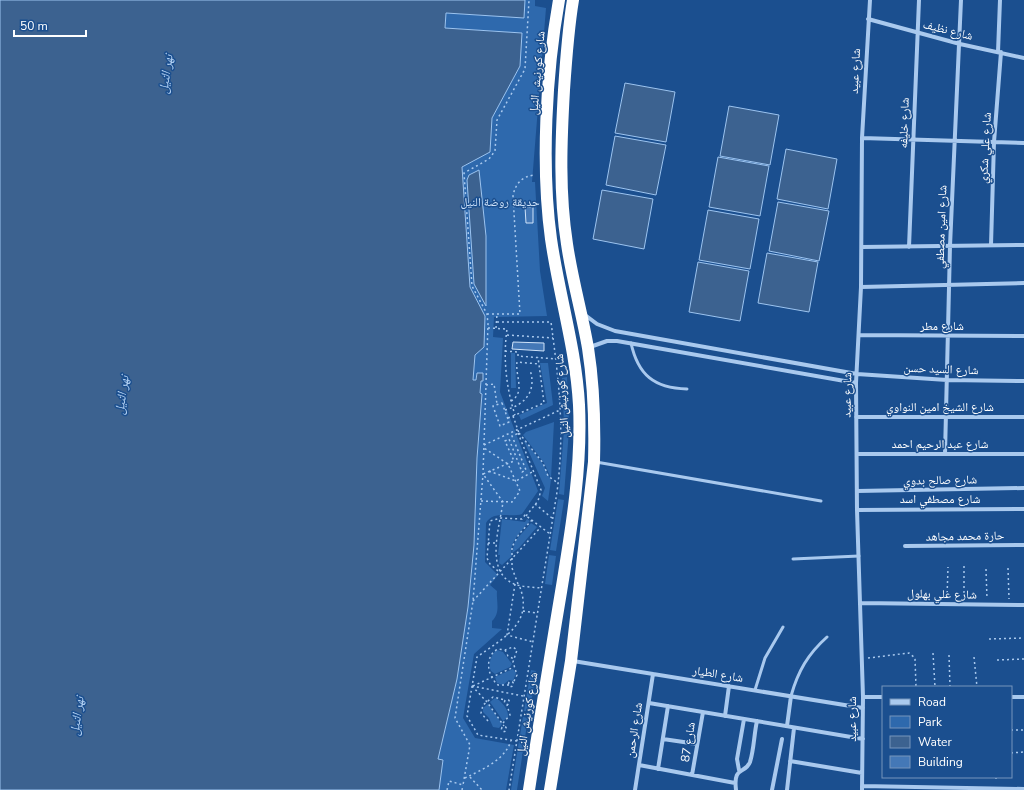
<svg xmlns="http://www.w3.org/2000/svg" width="1024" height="790" viewBox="0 0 1024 790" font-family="'Nunito Sans','Noto Naskh Arabic',sans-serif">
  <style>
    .green { fill: #2e69ad }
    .water { fill: #3c6290; stroke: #9cc4f0 }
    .building { fill: #4478b7; stroke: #cfe3fa }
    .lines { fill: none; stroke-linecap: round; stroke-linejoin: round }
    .path { stroke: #a9c9ee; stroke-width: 1.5; stroke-dasharray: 2 3; stroke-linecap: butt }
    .lane { stroke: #a9c9ee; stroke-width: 3 }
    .street { stroke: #a9c9ee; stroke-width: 4 }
    .highway { stroke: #fff; stroke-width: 12 }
    .labels { text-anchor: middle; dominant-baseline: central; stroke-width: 3; stroke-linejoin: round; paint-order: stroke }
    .street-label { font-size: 12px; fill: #fff; stroke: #1b4f8f }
    .park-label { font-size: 12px; fill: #cfe3fa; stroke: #1b4f8f }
    .water-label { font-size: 13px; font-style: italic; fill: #b5d3f5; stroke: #1b4f8f }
  </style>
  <rect width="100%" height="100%" fill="#1b4f8f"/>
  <!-- green -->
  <path class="green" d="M525 0H535V6L546 8 532 182H535L540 271 547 316 494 317 493 337 503 338 500 392 538 491 522 514C510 518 494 510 486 523L485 562 498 575 490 585 497 591C496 601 501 613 492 621V628L502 629 474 654 463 718 475 738 514 745 506 790H439L443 760 438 759 457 679 468 607 474 545 477 458 482 394H480L481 381H483V374L477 373 476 380H473L475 355 485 316 470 287 462 167 490 151 492 118 520 66 522 33 445 28 446 13 524 18Z
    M511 353H515L516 388H511Z
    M540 363H548L553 405 521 420 519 415 547 403Z
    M567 377 569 424H564L562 378Z
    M554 422 551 478 544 463 523 435 526 432Z
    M564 430H569L564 495 559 494Z
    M523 439 543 464 551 480 548 501 542 496 545 488Z
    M558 499 564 500 556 551 550 550Z
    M502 519 525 522 527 519 530 521C522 530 508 543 512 556L502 565 499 563 500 555H498Z
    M531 523 537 527 519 548 512 553 515 541Z
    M549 555 556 556 552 585 545 584Z
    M497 650 503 652 512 664 510 667 495 674 491 671C488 665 491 653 497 650Z
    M513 669 516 673 513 681 509 680 503 685 497 683 495 677Z
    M531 670 536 671 530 711H524Z
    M495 698C501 700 509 710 508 717L503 721 490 702Z
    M488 704 502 724 499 728 493 727 489 718 483 712V708Z
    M523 717 528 718 517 790H511Z"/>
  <!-- water -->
  <path class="water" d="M0 0H525L524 18 446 13 445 28 522 33 520 66 492 118 490 152 462 167 470 287 485 316 484 347 475 355 473 380H476L477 373H483V381H481L480 393 482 394 477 458 474 545 468 607 457 679 438 759 443 760 439 790H0Z
    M625 83 675 92 666 142 615 133Z
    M729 106 779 115 770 165 720 156Z
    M615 136 666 145 656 195 606 185Z
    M786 149 837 159 828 209 777 199Z
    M718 157 769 166 760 216 709 207Z
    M479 170 486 236V306L474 284 467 180 469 175Z
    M602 190 653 199 644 249 593 239Z
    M778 202 829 211 819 261 769 251Z
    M708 210 759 219 750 269 699 260Z
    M767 253 818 262 809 312 758 303Z
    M698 262 749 271 740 321 689 312Z"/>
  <!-- building -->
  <path class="building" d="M525 207H533V223H526Z
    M513 342 544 343V351L512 349Z"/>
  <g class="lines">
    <!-- path -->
    <path class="path" d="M487 314H520L513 196C515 184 522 176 535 175
      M497 322H551C559 383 565 430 557 492L509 790
      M488 328 507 329C503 358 506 387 515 415
      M496 328 497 314
      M507 335 553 338
      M505 351 518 352V356L556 359
      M486 385 494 384 497 404
      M511 401C526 392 515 376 517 362L539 364
      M502 403 509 422 500 426 493 406Z
      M505 410C525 405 537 391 530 370
      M513 416 519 433 512 436 526 470 522 472 509 439 505 441 514 461 483 474 503 502C500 526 484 571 514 584 522 587 532 587 541 588
      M508 418 544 403 538 357
      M518 433 541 490 538 501 526 516
      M519 433 543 463 548 476 558 483
      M484 445 560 410
      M489 471 516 481 534 471
      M481 501 512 502 520 491 508 464 484 448
      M535 504 552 518
      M488 543H498
      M964 566V598
      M1008 568 1009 599
      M986 569 987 599
      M498 571 490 564 487 558 490 521 501 518 522 519 525 515 550 534
      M515 584 507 635 533 642
      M518 584 512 568V547L519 534 532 520
      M947 598 948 567
      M473 601 541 527
      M523 611 537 613
      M989 639 1024 638
      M505 650 508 656 514 659
      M933 653 935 687
      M949 655 950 687
      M974 657 977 687
      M868 658 909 653 915 658 916 687
      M997 660 1024 659
      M508.5 684a2.5 2.5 0 1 1 5 0a2.5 2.5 0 1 1-5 0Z
      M509 685H498C487 676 484 656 498 649L505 650 513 647 517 650 513 662 517 675 513 683
      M472 686 523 696
      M472 686 487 702 504 726
      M473 686 514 667
      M504.5 702a2.5 2.5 0 1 1 5 0a2.5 2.5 0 1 1-5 0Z
      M488 721 481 713 483 705 493 697 505 700
      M503 723 510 715 507 705
      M501.5 729a2.5 2.5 0 1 1 5 0a2.5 2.5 0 1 1-5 0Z
      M1011 730H1024
      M517 741 478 735 467 716 477 657C503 638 535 623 519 585
      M1011 753 1024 752
      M470 777 482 790
      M996 777V782
      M465 778C481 770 506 760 511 740
      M447 790 449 781 463 785 470 745 455 718 473 601 483 474 488 324 487 314 472 286 464 173 489 159 495 151 497 120 525 69 529 0
      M462 790 463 785"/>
    <!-- lane -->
    <path class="lane" d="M631 343C638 375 654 388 687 389
      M596 462 821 501
      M793 559 859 556
      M755 690 765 658 783 627
      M791 696C798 671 808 654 827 637"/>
    <!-- street -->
    <path class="street" d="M868 19 960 44 1024 58
      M998 52 1000 0
      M862 138 1024 143
      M991 245 994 142 1001 52
      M862 247 1024 245
      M909 247 919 0
      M861 287 1024 283
      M585 315 597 324 615 331 857 374 947 380 1024 381
      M859 335 1024 336
      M590 347 607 341H617L856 383
      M856 417H1024
      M857 454H1024
      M945 454 950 246 961 0
      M857 491 1024 488
      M857 510 1024 509
      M905 546 1024 545
      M860 603 1024 605
      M573 661 863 708
      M863 697H883
      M1011 697H1024
      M649 703 863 739
      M725 716 729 686
      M787 726 791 696
      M663 739 697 744
      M790 761 862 773
      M639 765 735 783
      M658 769 668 706
      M739 770 737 759 744 719
      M692 775 703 712
      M862 786 1024 789
      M635 790 653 674
      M736 790C733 765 745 775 750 762 754 750 754 734 757 721
      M772 790 782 739
      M787 790 794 728
      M862 790 863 697 857 510 856 383 861 287 862 138 870 0"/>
    <!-- highway -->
    <path class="highway" d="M529 790C539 724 550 658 561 592 571 531 582 468 579 405 576 349 559 295 551 239 541 166 546 73 559 0
      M550 790 571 661 594 462C595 424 594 386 588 348 582 313 572 279 567 244 559 193 561 142 564 90 566 60 568 30 573 0"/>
  </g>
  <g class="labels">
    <!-- street labels -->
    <g class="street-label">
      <text transform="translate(948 30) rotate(14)">شارع نظيف</text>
      <text transform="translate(855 71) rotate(-87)">شارع عبيد</text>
      <text transform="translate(537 73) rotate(-85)">شارع كورنيش النيل</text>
      <text transform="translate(904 123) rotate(-88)">شارع خليفه</text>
      <text transform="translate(985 148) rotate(-87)">شارع علي شكري</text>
      <text transform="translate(941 227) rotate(-88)">شارع امين مصطفي</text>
      <text x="942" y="326">شارع مطر</text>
      <text transform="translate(941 369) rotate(2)">شارع السيد حسن</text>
      <text transform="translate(847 395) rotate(-89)">شارع عبيد</text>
      <text transform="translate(562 396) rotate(-94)">شارع كورنيش النيل</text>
      <text x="940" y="407">شارع الشيخ امين النواوي</text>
      <text x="940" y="444">شارع عبد الرحيم احمد</text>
      <text transform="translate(940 480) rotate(-1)">شارع صالح بدوي</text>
      <text x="940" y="499">شارع مصطفي اسد</text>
      <text transform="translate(965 536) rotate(-1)">حارة محمد مجاهد</text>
      <text transform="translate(942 594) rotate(1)">شارع علي بهلول</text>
      <text transform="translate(718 674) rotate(9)">شارع الطيار</text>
      <text transform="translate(527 714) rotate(-81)">شارع كورنيش النيل</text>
      <text transform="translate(852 719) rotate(-90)">شارع عبيد</text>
      <text transform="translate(634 730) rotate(-81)">شارع الرحمن</text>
      <text transform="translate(688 742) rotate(-81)">شارع 87</text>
    </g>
    <!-- park labels -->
    <g class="park-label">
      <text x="500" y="202">حديقة روضة النيل</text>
    </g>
    <!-- water labels -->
    <g class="water-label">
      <text transform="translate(166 74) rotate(-82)">نهر النيل</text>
      <text transform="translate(122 395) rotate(-82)">نهر النيل</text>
      <text transform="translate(77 716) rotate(-82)">نهر النيل</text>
    </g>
  </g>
  <!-- legend -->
  <rect x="882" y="686" width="130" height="92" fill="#1b4f8f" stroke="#7695bc"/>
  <rect x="890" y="699" width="20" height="6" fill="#a9c9ee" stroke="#7695bc"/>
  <text x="918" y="706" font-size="12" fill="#ffffff">Road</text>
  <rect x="890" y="716" width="20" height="12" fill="#2e69ad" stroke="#7695bc"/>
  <text x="918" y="726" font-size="12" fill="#ffffff">Park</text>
  <rect x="890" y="736" width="20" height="12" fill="#3c6290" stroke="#7695bc"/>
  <text x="918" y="746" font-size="12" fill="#ffffff">Water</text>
  <rect x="890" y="756" width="20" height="12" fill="#4478b7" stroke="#7695bc"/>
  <text x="918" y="766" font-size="12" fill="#ffffff">Building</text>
  <!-- scale -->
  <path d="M14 30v6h72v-6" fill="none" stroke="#ffffff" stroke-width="2"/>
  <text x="20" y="30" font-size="12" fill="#ffffff" stroke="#1b4f8f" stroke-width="3" paint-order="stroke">50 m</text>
</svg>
